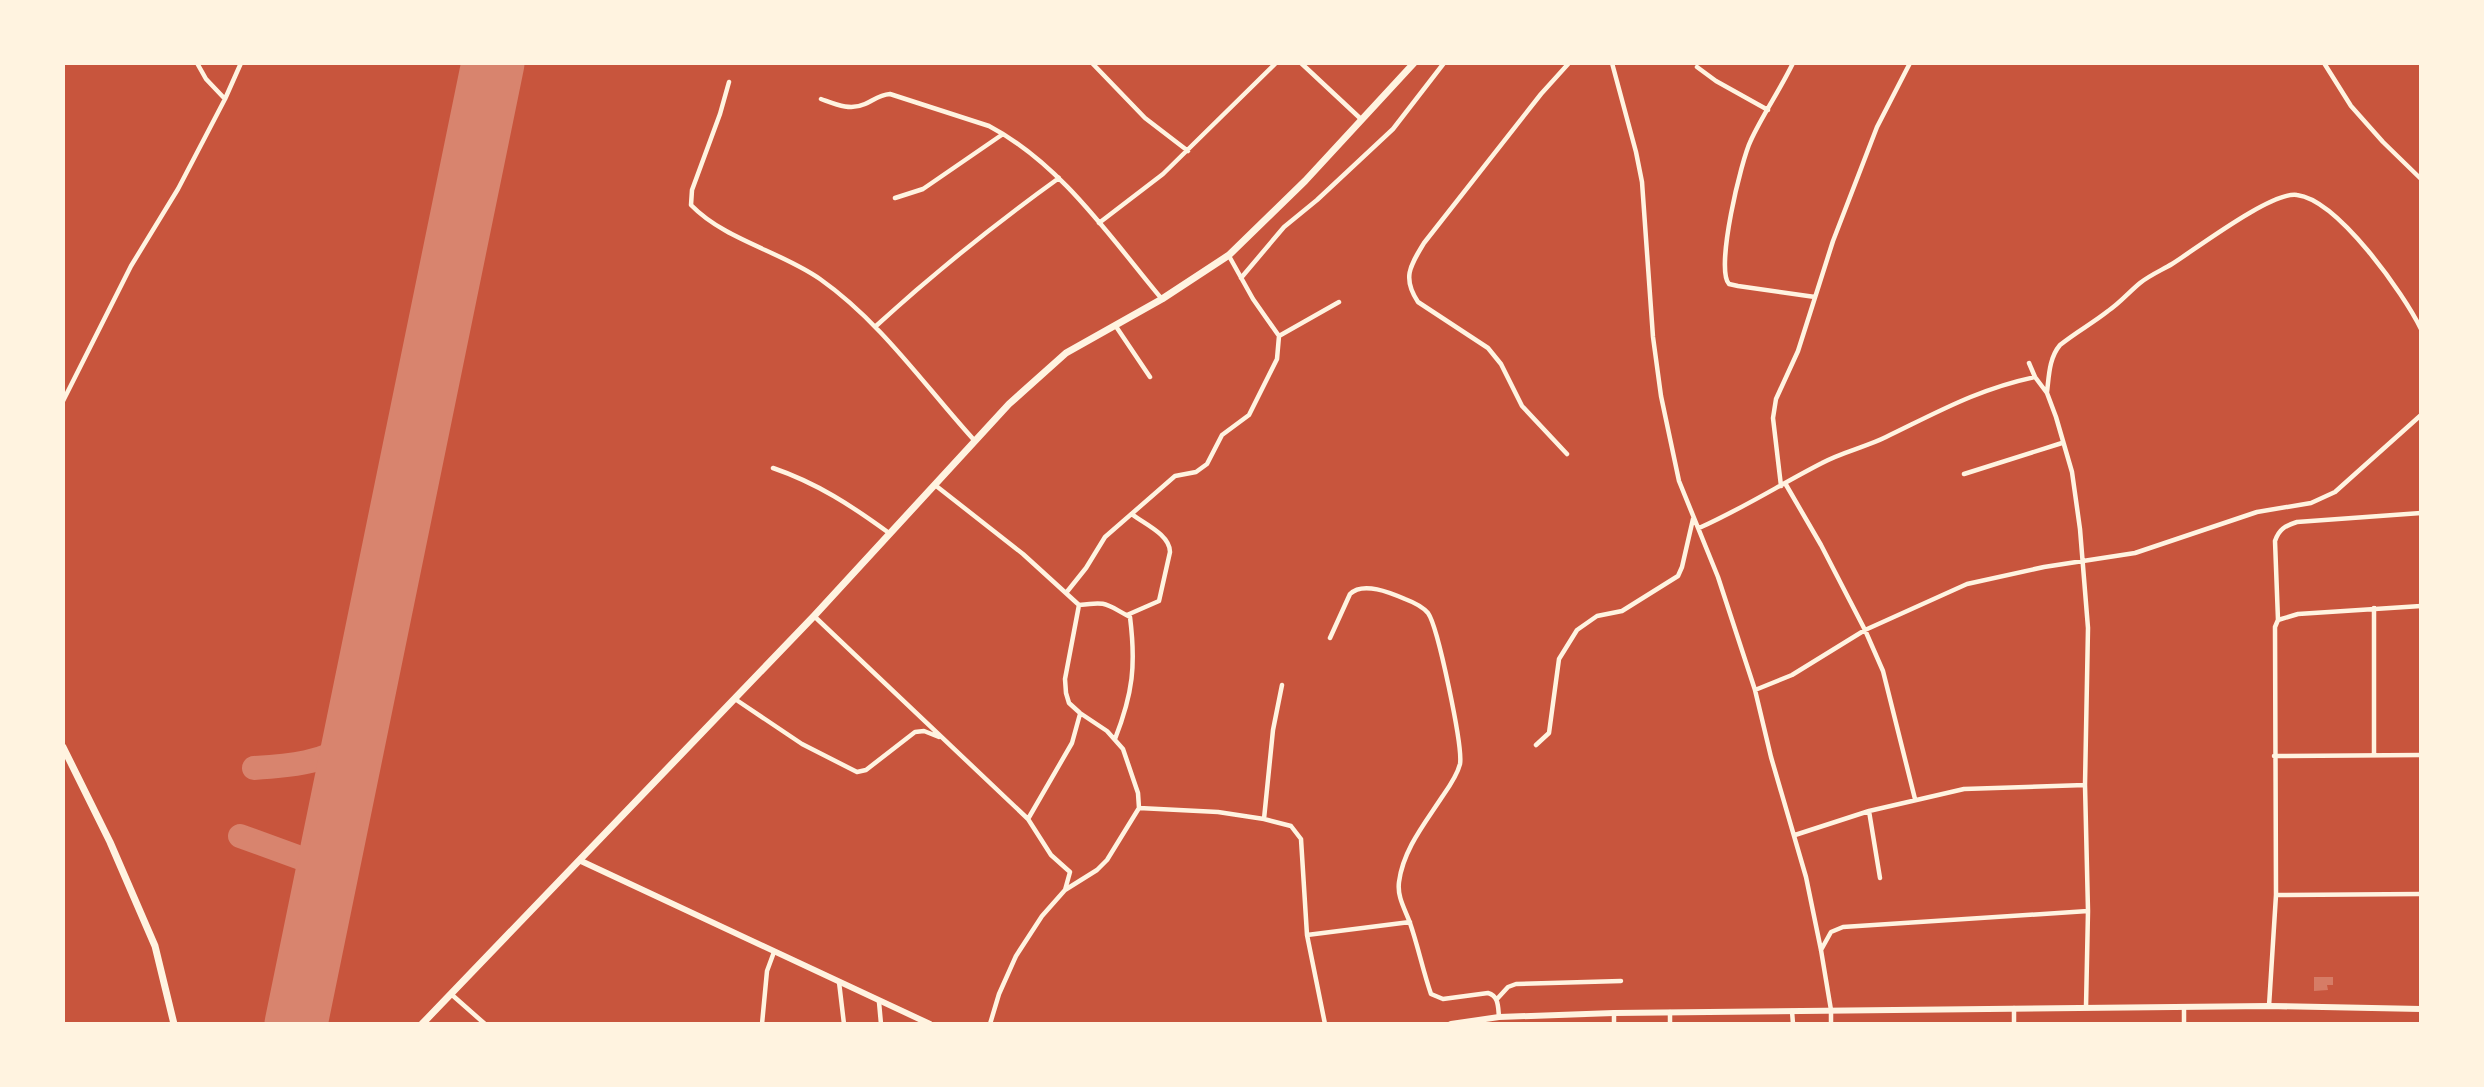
<svg xmlns="http://www.w3.org/2000/svg" width="2484" height="1087" viewBox="0 0 2484 1087" font-family="Cabin,sans-serif">
  <style>
    .lines { fill: none; stroke-linecap: round; stroke-linejoin: round }
    .taxiway { stroke: #d8846e; stroke-width: 24 }
    .runway { stroke: #d8846e; stroke-width: 63 }
    .building { fill: #d67c66 }
    .minor { stroke: #fff3e0; stroke-width: 4.5 }
    .tertiary { stroke: #fff3e0; stroke-width: 6 }
    .secondary { stroke: #fff3e0; stroke-width: 7 }
  </style>
  <rect width="100%" height="100%" fill="#c8553d"/>
  <g class="lines">
    <!-- taxiway -->
    <path class="taxiway" d="M254 768C289 766 324 763 354 742
      M240 836 328 868"/>
    <!-- runway -->
    <path class="runway" d="M296 1024 493 63"/>
  </g>
  <!-- building -->
  <path class="building" d="M2314 977H2333V985H2327L2328 990 2314 991Z"/>
  <g class="lines">
    <!-- minor -->
    <path class="minor" d="M197 63 206 79 225 99
      M1092 63 1145 118 1188 151
      M1301 63 1362 120
      M1612 63 1636 152 1642 182 1653 337 1661 396 1679 481 1718 577 1755 690 1771 757 1806 877 1821 950 1831 1010V1024
      M1793 63C1780 90 1763 114 1751 140 1741 160 1715 269 1729 284L1738 286 1815 297
      M2324 63 2351 106 2383 142 2421 179
      M1697 67 1716 81 1768 110
      M729 82 720 114 692 190 691 205C725 240 780 251 820 279 881 322 924 385 974 440
      M821 99C835 104 850 111 865 104 874 100 879 95 890 94L989 126C1061 164 1110 237 1161 298
      M895 198 923 189 1003 134
      M1099 223 1163 174 1276 63
      M1241 278 1284 227 1317 200 1393 129 1444 63
      M1115 325 1150 377
      M876 326C934 273 995 224 1059 178
      M1279 336 1339 302
      M2029 363 2035 377 2047 393 2056 417 2072 472 2080 529 2088 628 2085 785 2088 911 2086 1007
      M2047 392C2049 376 2049 358 2060 345 2076 332 2093 323 2108 311 2120 303 2129 292 2140 283 2150 275 2162 270 2172 264 2196 249 2272 191 2297 195 2338 200 2404 294 2421 329
      M63 401 131 266 178 189 225 99 241 63
      M1567 454 1522 406 1501 364 1488 348 1418 302C1402 278 1410 266 1424 243L1541 94 1569 63
      M773 468C817 483 852 506 889 533
      M1964 474 2062 443
      M1785 483 1821 545 1865 630 1883 671 1915 799
      M935 485 1023 554 1079 605C1109 601 1105 604 1130 617 1136 665 1133 693 1115 739
      M1781 486 1773 418 1776 399 1798 351 1833 241 1877 127 1910 63
      M1699 528C1742 509 1781 484 1822 463 1842 452 1866 447 1886 437 1938 412 1978 389 2035 377
      M1066 593 1086 568 1105 537 1175 476 1196 472 1207 464 1222 435 1249 415 1277 359 1279 336 1253 299 1229 256
      M1127 615 1159 601 1170 552C1170 535 1145 524 1133 515
      M814 616 1028 819 1051 855 1070 872 1065 890
      M2278 620 2275 541C2279 529 2285 526 2297 522L2421 513
      M1330 638 1350 594C1363 581 1391 593 1405 599 1413 602 1422 606 1428 613 1438 627 1463 747 1460 764 1457 776 1449 787 1442 797 1425 823 1403 850 1399 882 1397 897 1405 909 1410 923 1418 946 1423 971 1431 994L1443 999 1488 993C1499 996 1498 1007 1499 1017
      M1755 690 1792 675 1865 630 1967 584 2044 567 2135 553 2257 512 2311 503 2335 492 2421 415
      M735 699 802 744 857 772 866 770 915 732 924 731 939 737
      M1536 745 1549 733 1559 659 1577 630 1597 616 1622 611 1678 576 1682 567 1693 519
      M2374 755V608
      M2274 756 2421 755
      M1139 808 1218 812 1264 819 1291 826 1301 839 1307 935 1325 1024
      M1869 811 1880 878
      M1028 819 1072 743 1080 714
      M1264 819 1273 730 1282 685
      M1795 835 1869 811 1964 789 2085 785
      M2276 895 2421 894
      M1307 935 1410 922
      M1821 950 1831 932 1843 927 2088 911
      M839 982 844 1024
      M451 994 485 1024
      M1497 999 1508 987 1516 984 1621 981
      M879 1002 881 1024
      M2269 1006 2276 895 2275 627 2278 620 2298 614 2421 606
      M2184 1007V1024
      M2014 1008V1024
      M1792 1011 1793 1024
      M1670 1012V1024
      M1614 1013V1024
      M762 1024 767 971 774 952
      M990 1024 999 994 1016 956 1042 916 1065 890 1097 870 1107 860 1139 808 1138 793 1123 749 1107 731 1080 713 1069 703 1066 693 1065 679 1079 605"/>
    <!-- tertiary -->
    <path class="tertiary" d="M581 861 930 1024
      M1451 1024 1499 1017 1614 1013 2269 1006 2421 1009"/>
    <!-- secondary -->
    <path class="secondary" d="M63 747 110 842 155 946 174 1024
      M422 1024 814 616 1009 404 1066 353 1162 299 1229 255 1305 181 1414 63"/>
  </g>
  <!-- border -->
  <rect width="2484" height="1087" fill="none" stroke="#fff3e0" stroke-width="130"/>
</svg>
